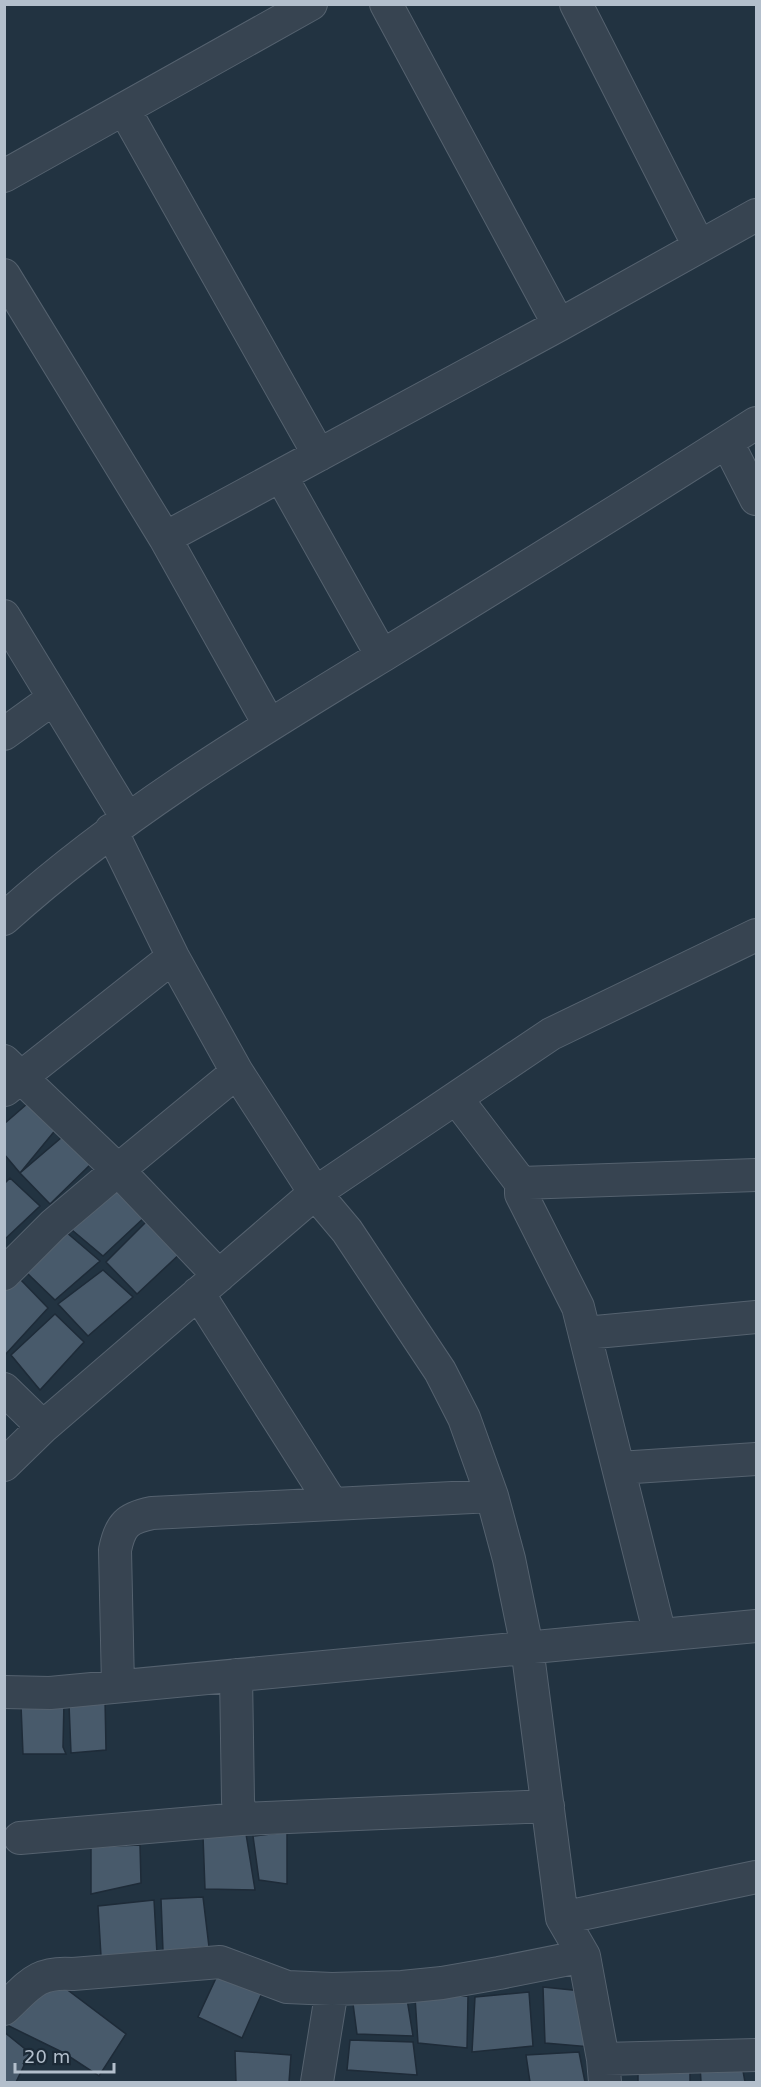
<svg xmlns="http://www.w3.org/2000/svg" width="761" height="2087" viewBox="0 0 761 2087" font-family="'DejaVu Sans',sans-serif">
  <style>
    .building { fill: #485a6b; stroke: #1e2b38; stroke-width: 1.5 }
    .lines { fill: none; stroke-linecap: round; stroke-linejoin: round }
    .minor-casing { stroke: #55626f; stroke-width: 34 }
    .minor { stroke: #374451; stroke-width: 32 }
  </style>
  <rect width="100%" height="100%" fill="#223341"/>
  <!-- building -->
  <path class="building" d="M35 1097 62 1122 20 1173 4 1154V1124Z
    M68 1132 97 1158 50 1204 20 1173Z
    M10 1178 40 1206 4 1240V1184Z
    M119 1181 148 1214 103 1256 72 1230Z
    M150 1218 185 1249 137 1294 106 1262Z
    M66 1232 100 1261 55 1300 26 1272Z
    M103 1270 133 1297 88 1336 58 1304Z
    M18 1277 48 1308 4 1356V1290Z
    M55 1314 84 1342 40 1390 11 1355Z
    M105 1699 106 1750 71 1753 69 1704Z
    M64 1701 63 1747 66 1754H23L21 1705Z
    M287 1832V1884L259 1880 253 1836Z
    M246 1834 255 1890 205 1889 203 1836Z
    M140 1845 141 1883 91 1894V1847Z
    M203 1897 209 1947 163 1951 161 1899Z
    M154 1900 157 1954 101 1956 98 1906Z
    M217 1976 262 1993 242 2038 198 2017Z
    M53 1979 126 2034 99 2076 64 2053 7 2025Z
    M543 1987 582 1991 591 2047 545 2043Z
    M529 1992 533 2046 472 2052 475 1997Z
    M352 1996 407 1999 413 2036 357 2034Z
    M468 1996 467 2048 418 2043 415 1997Z
    M4 2032 30 2053 16 2082H4Z
    M350 2040 413 2042 417 2075 347 2070Z
    M235 2051 291 2055 289 2082H236Z
    M579 2052 585 2082H530L526 2055Z
    M690 2064V2082H638V2068Z
    M700 2065H742L745 2082H701Z"/>
  <g class="lines">
    <!-- minor casing -->
    <g class="minor-casing">
      <path id="minor" d="M386 4 559 325
        M576 4 699 246
        M124 109 319 455
        M4 176 311 4
        M4 275 165 538 269 724
        M727 442 756 499
        M281 476 382 656
        M165 538 559 325 756 215
        M4 616 127 818
        M4 734 54 698
        M111 830 173 957 237 1072 315 1193 347 1231 440 1371 464 1418 492 1496 509 1559 527 1647 562 1918 584 1956 603 2059 605 2082
        M4 919C120 814 254 734 387 653 511 577 634 501 756 423
        M4 1061 118 1170 219 1276
        M5 1090 173 957
        M456 1098 521 1183V1194L578 1307 660 1635
        M521 1183 756 1175
        M4 1274 53 1225 118 1170 237 1072
        M198 1293 332 1504
        M585 1333 756 1317
        M4 1389 43 1427
        M4 1465 43 1427 315 1193 551 1034 756 935
        M619 1468 756 1459
        M236 1675 238 1801 241 1819
        M118 1686 115 1550C120 1525 127 1518 152 1513L492 1496
        M4 1692 50 1693 756 1626
        M20 1838 241 1819 548 1806
        M562 1918 756 1877
        M4 2009C29 1986 36 1971 73 1974L220 1962 287 1987 332 1989 402 1987 442 1983 499 1973 584 1956
        M603 2059 756 2055
        M317 2082 332 1989"/>
    </g>
    <!-- minor -->
    <use href="#minor" class="minor"/>
  </g>
  <!-- border -->
  <rect width="761" height="2087" fill="none" stroke="#b3bfcc" stroke-width="12"/>
  <!-- scale -->
  <path d="M15 2063v9h99v-9" fill="none" stroke="#b3bfcc" stroke-width="3"/>
  <text x="24" y="2063" font-size="18" fill="#b3bfcc" stroke="#1b2936" stroke-width="4.5" paint-order="stroke">20 m</text>
</svg>
